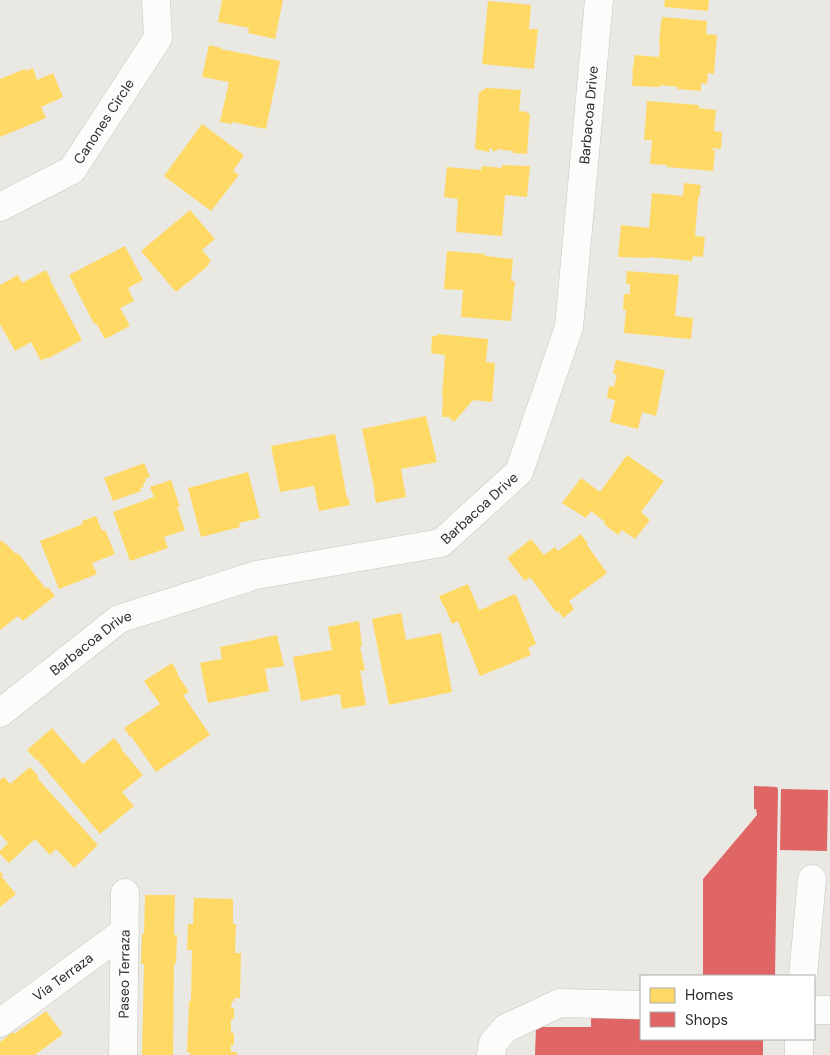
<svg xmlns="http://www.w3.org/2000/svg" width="830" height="1055" viewBox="0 0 830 1055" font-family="'DM Sans',sans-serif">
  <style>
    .homes { fill: #ffd966 }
    .shops { fill: #e06666 }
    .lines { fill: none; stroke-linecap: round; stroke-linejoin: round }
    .minor-casing { stroke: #c7c6c7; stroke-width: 29 }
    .minor { stroke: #fcfcfb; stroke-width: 28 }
    .labels { text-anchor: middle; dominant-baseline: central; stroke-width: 5; stroke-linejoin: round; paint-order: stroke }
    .street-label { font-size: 14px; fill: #2c2c2c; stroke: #fff }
  </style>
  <rect width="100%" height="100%" fill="#eae8e2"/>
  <!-- homes -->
  <path class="homes" d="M222 0H283L275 39 248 33 249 28 218 22Z
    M665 0H709L708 11 664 7Z
    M488 1 531 5 529 29H538L534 69 482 64Z
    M662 17 707 21 706 34 717 35 714 74 708 73 707 84 701 83V91L677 89 678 87 660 85V87L632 86 633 73H632L635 55 659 57 660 45H659L661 21H662Z
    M209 45 221 48V49L280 61 266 129 232 122V124L220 122 229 82 202 77Z
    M33 68 37 80 53 73 63 97 41 107 46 118 0 137V79L25 69 26 71Z
    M486 88 521 90 519 111 527 112V113L530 114 527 154 513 153V151L497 149V151H492V148H490L489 152 475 149 479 93Z
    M647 101 699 105 698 108 716 110 714 131 722 132 721 149 712 148V150H715L713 171 667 167V165L650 164 652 140H644Z
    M202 124 244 155 233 171 239 175 211 211 164 176Z
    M502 165 530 166 527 197 505 195 502 236 456 232 458 199 444 197 447 167 481 170 482 166 502 168Z
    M684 183 701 185 699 198H698L695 236 705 237 703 257 693 256 692 261 650 257V258L618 257 621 225 649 228 652 193 683 196Z
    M190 210 215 239 202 250 211 261 208 264 209 265 176 292 141 251Z
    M125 246 143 280 128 288 134 301 120 308 130 326 105 339 96 323 94 324 69 275Z
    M447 251 485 254V256L513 259 511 281H515L511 321 461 317 463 290 444 289Z
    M46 270 51 280H50L82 340 47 359V357L41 361 31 342 15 351 0 324V285L18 275 22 283Z
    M627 271 679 275 675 316 693 318 691 339 624 333 626 310H623L624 294H630V284H626Z
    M437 334 488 339 486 362 495 363 492 402 473 400 454 422 449 417H442L443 397H442L445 355 431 353 432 336H437Z
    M616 360 665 370 656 416 642 412 638 429 610 422 615 400 607 398 609 386 614 387 617 375 613 374Z
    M426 416 437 462 401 469 406 497 376 503 374 493 375 492 362 429Z
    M335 434 347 498 348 497 350 505 319 511 314 486 280 492 271 446Z
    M627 455 664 481 641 512 650 520 635 539 622 530 618 535 604 524 605 522 591 511 586 518 562 503 581 478 600 492Z
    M144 463 150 477 145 479 146 482 143 483 144 486 140 489 141 491 113 501 104 478Z
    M248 472 260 518 239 523 240 527 201 537 188 488Z
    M171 480 180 507H177L185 530 164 537 168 548 130 561 113 512 154 497 150 487Z
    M96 516 102 531 105 530 115 554 92 563 97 574 59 589 40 541 83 524 82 521Z
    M581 534 588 544 587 545 607 573 569 601 574 609 563 618 558 611 556 612 530 577 525 581 507 558 531 539 544 555 555 547 558 551Z
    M0 540 6 544 16 554 18 553 46 589 48 587 55 596 23 621 18 616 0 630Z
    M468 584 479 610 490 606V605L512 595H516L536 644 528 648 531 655 480 676 458 621 452 624 445 607H444L439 596Z
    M401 613 406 640 441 633 452 692 389 705 372 619Z
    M359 621 362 646 360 647 365 670 360 671 366 705 342 709 340 694 301 701 293 657 332 650 328 627Z
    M277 635 284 666 265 669 269 691 208 703 200 663 222 659 220 647Z
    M172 663 178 673 177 674 189 692 183 695 210 735 156 772 131 736 130 737 124 728 160 704 144 681Z
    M52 728 83 764 114 738 122 748 121 749 143 775 122 792 134 806 100 834 37 759 36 760 27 750Z
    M30 767 39 777 37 778 98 845 74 868 56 849 50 855 35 839 9 863 0 854V851L8 843 0 834V780L4 777 10 784Z
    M0 871 3 875 1 876 16 894 0 907Z
    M145 895H175L174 935H177L176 964 174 963 173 1055H142L144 964H141L142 934H144Z
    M194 898 233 899V924H236L235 953H241L240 998H234L235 1001H232L231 1008H234V1019H231V1033H234V1045H231V1052H237V1055H190V1052H187L189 1001H191L192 950H187L188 924H193Z
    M46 1011 63 1034 35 1055H0V1042L13 1032 14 1034Z"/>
  <!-- shops -->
  <path class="shops" d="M754 786 777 787 778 790 775 976H703V879L757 815 756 809H754Z
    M781 789 828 790 827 851 780 850Z
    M591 1015 641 1016V1039H763V1055H535L536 1027H591Z"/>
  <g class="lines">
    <!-- minor casing -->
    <g class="minor-casing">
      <g id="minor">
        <path id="s1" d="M0 207 72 170 158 38 156 0"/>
        <path id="s2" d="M0 713 119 619 256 575 441 543 519 472 569 327 599 0"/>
        <path d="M803 976 812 879"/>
        <path d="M814 1010H830"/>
        <path id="s3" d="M0 1023 125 931"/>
        <path id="s4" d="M123 1055 125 893"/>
        <path d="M491 1055 493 1043 506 1028 560 1003 641 1005"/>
        <path d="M799 1055V1039"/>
      </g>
    </g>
    <!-- minor -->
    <use href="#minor" class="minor"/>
  </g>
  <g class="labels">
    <!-- street labels -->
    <g class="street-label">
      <text stroke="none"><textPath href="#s2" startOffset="955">Barbacoa Drive</textPath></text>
      <text stroke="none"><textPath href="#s1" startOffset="139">Canones Circle</textPath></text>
      <text stroke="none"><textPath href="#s2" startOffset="535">Barbacoa Drive</textPath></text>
      <text stroke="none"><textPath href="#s2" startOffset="115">Barbacoa Drive</textPath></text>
      <text stroke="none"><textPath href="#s4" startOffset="81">Paseo Terraza</textPath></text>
      <text stroke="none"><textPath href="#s3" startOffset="78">Via Terraza</textPath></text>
    </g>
  </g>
  <!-- legend -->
  <rect x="640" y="975" width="175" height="65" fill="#ffffff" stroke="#ababab"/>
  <rect x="650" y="988" width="25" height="15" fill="#ffd966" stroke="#ababab"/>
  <text x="685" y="1000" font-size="15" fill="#2c2c2c">Homes</text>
  <rect x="650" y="1012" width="25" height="15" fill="#e06666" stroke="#ababab"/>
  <text x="685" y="1025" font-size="15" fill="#2c2c2c">Shops</text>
</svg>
